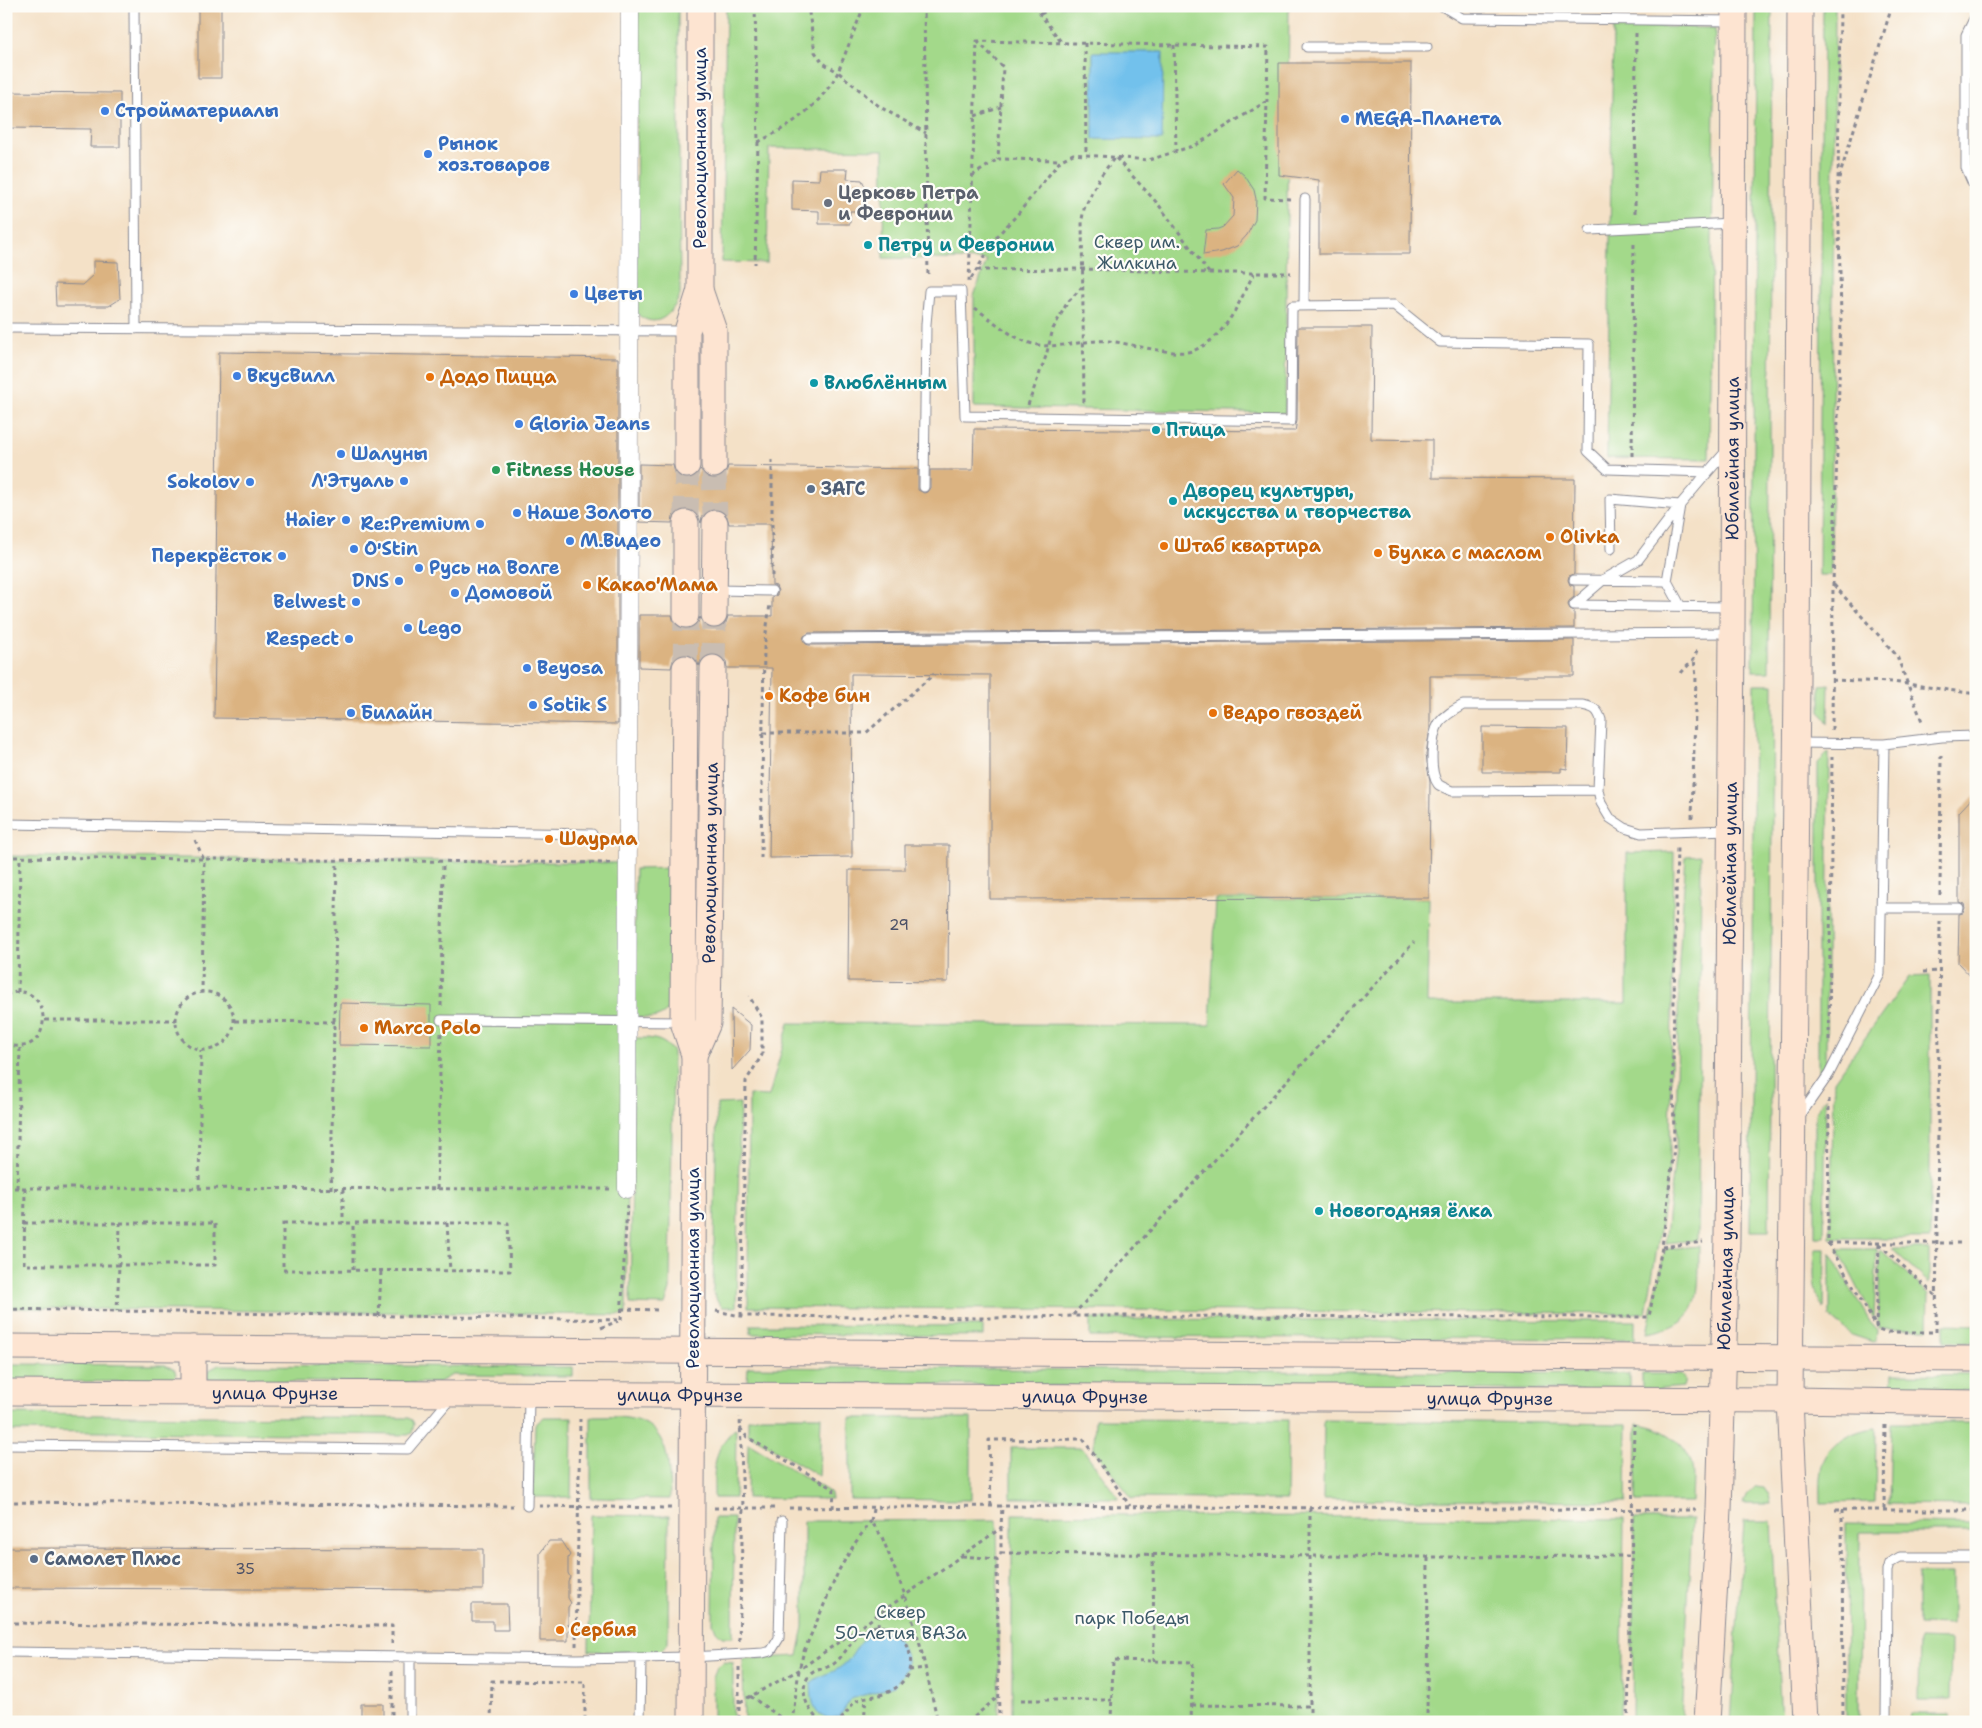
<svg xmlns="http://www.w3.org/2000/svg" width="1982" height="1728" viewBox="0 0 1982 1728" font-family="'Shantell Sans',sans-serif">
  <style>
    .green { fill: #a3d98a; stroke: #5f8474 }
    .water { fill: #72c1ec; stroke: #4678a5 }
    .building { fill: #dbb381 }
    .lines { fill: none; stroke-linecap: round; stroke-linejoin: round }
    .secondary-tunnel { stroke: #c9bdb2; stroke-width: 25; stroke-dasharray: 25 12; stroke-linecap: butt }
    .lane-casing { stroke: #888892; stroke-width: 11 }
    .street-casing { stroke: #888892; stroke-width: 19 }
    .secondary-casing { stroke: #888892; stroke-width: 27 }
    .path { stroke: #888892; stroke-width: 3; stroke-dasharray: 4 4; stroke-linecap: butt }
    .lane { stroke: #fff; stroke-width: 9 }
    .street { stroke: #fff; stroke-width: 18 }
    .secondary { stroke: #fde4d1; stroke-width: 25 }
    .shop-dot { fill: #3f7fe0; stroke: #fdfcf7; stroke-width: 2 }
    .worship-dot { fill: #6b7280; stroke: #fdfcf7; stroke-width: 2 }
    .culture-dot { fill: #0f9aa8; stroke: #fdfcf7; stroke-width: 2 }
    .food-dot { fill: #e8710a; stroke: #fdfcf7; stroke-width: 2 }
    .leisure-dot { fill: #2e9e5b; stroke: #fdfcf7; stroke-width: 2 }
    .service-dot { fill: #5c6f8a; stroke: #fdfcf7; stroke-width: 2 }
    .labels { text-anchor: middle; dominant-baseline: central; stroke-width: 4.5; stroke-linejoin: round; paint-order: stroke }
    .number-label { font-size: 15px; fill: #4b5067 }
    .shop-label { font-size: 18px; font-weight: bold; fill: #366cbe; stroke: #fdfcf7; text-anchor: start }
    .street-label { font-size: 18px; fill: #1b2f5e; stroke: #fdfcf7 }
    .worship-label { font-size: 18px; font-weight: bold; fill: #5b616d; stroke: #fdfcf7; text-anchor: start }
    .park-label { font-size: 18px; fill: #3d5a69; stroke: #fdfcf7 }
    .culture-label { font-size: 18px; font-weight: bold; fill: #0d838f; stroke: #fdfcf7; text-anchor: start }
    .food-label { font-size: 18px; font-weight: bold; fill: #c56008; stroke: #fdfcf7; text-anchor: start }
    .leisure-label { font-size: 18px; font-weight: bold; fill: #27864d; stroke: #fdfcf7; text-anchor: start }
    .service-label { font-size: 18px; font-weight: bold; fill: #4e5e75; stroke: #fdfcf7; text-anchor: start }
  </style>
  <rect width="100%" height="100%" fill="#fdfcf7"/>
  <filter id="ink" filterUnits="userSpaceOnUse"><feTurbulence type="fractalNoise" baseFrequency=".02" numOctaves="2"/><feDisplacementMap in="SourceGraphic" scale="10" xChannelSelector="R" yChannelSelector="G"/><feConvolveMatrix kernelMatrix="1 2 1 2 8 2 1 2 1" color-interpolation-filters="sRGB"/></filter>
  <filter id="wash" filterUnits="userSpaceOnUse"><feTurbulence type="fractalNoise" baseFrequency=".0096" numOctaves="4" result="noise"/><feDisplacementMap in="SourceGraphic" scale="20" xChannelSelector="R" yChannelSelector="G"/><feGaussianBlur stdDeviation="1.12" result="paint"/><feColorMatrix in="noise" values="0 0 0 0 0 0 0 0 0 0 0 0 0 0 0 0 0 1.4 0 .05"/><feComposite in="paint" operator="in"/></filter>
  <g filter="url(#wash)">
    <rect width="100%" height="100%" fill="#f4e1c7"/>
    <!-- green -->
    <path class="green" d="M637 6H678L680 295C672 315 656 331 636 313Z
      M726 6H1289L1285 413 974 407V296L987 260 883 258 884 150 769 148 767 263 722 262Z
      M1756 6H1772L1769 672H1753Z
      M1823 6H1835L1831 575H1819Z
      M1613 26 1715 28 1709 459 1607 458Z
      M1754 684H1773L1769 1231H1750Z
      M1829 684 1828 724 1820 711V685Z
      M1829 752 1826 1062 1818 1072V763Z
      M1674 852 1670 1152 1667 1188 1646 1314 748 1307 749 1095 769 1096 789 1023 1210 1025 1216 899 1429 898 1427 1003H1627V853Z
      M1701 855 1698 1240 1665 1243 1676 1148 1679 962 1686 856Z
      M6 856 629 863 626 1315 6 1308Z
      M675 868 672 1005C660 1021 652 1018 633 1017L635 869Z
      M1930 976V1238H1830L1834 1081 1909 977Z
      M634 1038C650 1038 663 1037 673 1052L670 1289 665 1305 630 1304Z
      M1826 1096 1824 1237H1815V1119L1817 1110Z
      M740 1103 736 1307H722L717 1300 713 1291 717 1104Z
      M1699 1246C1698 1294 1705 1324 1647 1333L1665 1249Z
      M1815 1249H1825L1824 1309C1811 1291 1814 1269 1815 1249Z
      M1838 1249H1877L1874 1319Z
      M1880 1249 1929 1294 1928 1329 1878 1328Z
      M1892 1249H1929V1283Z
      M1830 1252 1870 1322 1877 1330 1876 1340 1873 1342 1852 1335 1830 1317Z
      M1090 1319 1635 1321V1339L1090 1337Z
      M1944 1324 1976 1325V1342L1944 1341Z
      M751 1325 983 1326V1336L751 1334Z
      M6 1364 165 1365 175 1370 176 1375 171 1381 6 1382Z
      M219 1365 573 1367V1376L452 1375 438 1383 211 1381 207 1378 209 1370Z
      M748 1367 1629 1374V1391L747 1383Z
      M1642 1374H1681C1685 1378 1685 1381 1683 1387L1642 1391Z
      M1893 1374 1976 1375V1391L1892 1390Z
      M6 1414 408 1418 412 1420 414 1424 412 1433 408 1435 6 1431Z
      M761 1416H821L819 1476 748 1433V1419Z
      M544 1417H572L571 1497H533L535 1425Z
      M591 1417C603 1417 615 1416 627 1418 671 1424 669 1465 670 1499L591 1498Z
      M850 1418H971V1500L850 1499Z
      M1095 1419 1288 1420 1287 1500 1132 1498 1094 1450Z
      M1324 1420 1627 1424 1626 1502 1323 1499Z
      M1891 1423H1976V1505L1889 1504Z
      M1637 1424C1658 1426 1681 1438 1690 1459 1695 1471 1692 1489 1692 1502H1636Z
      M736 1428 735 1498H714C714 1468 712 1449 736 1428Z
      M1876 1428 1875 1502 1820 1503C1820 1493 1819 1481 1821 1471 1824 1445 1852 1430 1876 1428Z
      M748 1443 831 1493V1499L747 1498Z
      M1011 1448H1082L1119 1498H1011Z
      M1755 1486 1764 1487 1769 1495 1771 1504H1743L1747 1494Z
      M1012 1514 1624 1519 1621 1722H1012Z
      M591 1515 669 1516 668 1643 660 1652 589 1651Z
      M714 1518H734L733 1637H722L716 1631 713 1623Z
      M1634 1519H1692L1682 1722H1632Z
      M997 1520 999 1722H744L743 1659 798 1656 804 1627V1521Z
      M1744 1521H1771L1781 1722H1731Z
      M1846 1523 1976 1525V1532H1860L1859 1721 1864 1722H1847Z
      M1918 1574H1952V1625L1918 1624Z
      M1919 1639 1951 1640 1950 1700H1918Z
      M724 1662 733 1663V1722H713V1677L717 1667Z
      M1911 1714H1950V1722H1895L1910 1721Z"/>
    <!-- water -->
    <path class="water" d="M1093 52H1163L1162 140 1093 139Z
      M885 1631 896 1636 907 1658V1667L901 1677 894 1686 851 1699 840 1716C813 1724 812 1703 811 1683 823 1672 831 1675 842 1666 861 1651 854 1635 885 1631Z"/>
    <g id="blocks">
      <!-- building -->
      <path class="building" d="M198 6H221V78H198Z
        M1279 63H1411L1410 254H1319V180L1279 175Z
        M6 92 120 93V147H90L91 129 6 128Z
        M820 169H848L847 179 862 180 869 195 860 211H850V224H819V211L792 210V179L819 180Z
        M1237 169 1245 176 1254 190 1256 199 1255 220 1247 235 1237 246 1222 252 1203 255 1206 230 1218 229 1223 227 1233 216 1234 198 1224 184Z
        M93 261 118 262 120 299 109 306H56L55 284 82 285 93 275Z
        M1298 327H1372L1371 439 1432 440V478L1575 479 1574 574 1569 576 1568 580 1570 585 1574 586V597L1569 601 1568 605 1570 609 1574 611V628L809 633 804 636 803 640 806 644 809 645 1574 640V676H1430V728L1426 754 1430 782 1429 898 990 899V675L851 674 852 857 769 858 772 668H727L726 661 721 656 713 654 706 656 701 660 699 666 697 660 693 656 685 654 678 655 673 660 671 668 639 667V615H672L674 623 679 628 686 629 694 627 698 623 700 617 702 622 706 627 714 629 721 628 726 623 728 616H772V597L777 595 778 591 776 586 772 585 771 524H729L727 516 722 510 716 509 708 511 702 516 701 523 698 515 693 510 686 509 678 511 673 516 672 523 639 522V464L673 465 675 473 680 478 687 479 695 477 700 469 707 478 714 479 721 478 726 473 728 466 918 469V490L924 493 927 492 930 488V470H973L974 429 1295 431 1297 421Z
        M219 352 618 358V724L214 718Z
        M1482 727 1568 728 1567 769 1561 768V772H1482Z
        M1976 794V982L1958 963 1959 914 1963 913 1965 908 1964 904 1959 902V812Z
        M905 845H949L948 982 848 981 849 870H905Z
        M340 1003 431 1005V1046L339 1045Z
        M731 1009 751 1025 750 1050 732 1070Z
        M549 1541H561L570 1555 568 1558V1573L570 1577 568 1581V1598L571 1603 568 1607V1624L571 1628 568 1632V1641H540V1553Z
        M6 1548 483 1549V1590L6 1588Z
        M472 1604H507L508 1630H493V1621H472Z
        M361 1704H383V1722H361Z"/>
    </g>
  </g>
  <g filter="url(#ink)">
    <use href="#blocks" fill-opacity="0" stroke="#888892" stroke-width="1"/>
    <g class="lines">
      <!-- secondary-tunnel -->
      <path class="secondary-tunnel" d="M714 465 715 523
        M686 523 687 465
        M685 668 686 615
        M713 668 714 615"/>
      <!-- lane casing -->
      <g class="lane-casing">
        <path id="lane" d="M134 6 136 329
          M1442 6 1462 18 1733 21
          M1976 15 1966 35V168L1976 191
          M1307 47H1427
          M1590 230 1733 223
          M1304 306 1305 199
          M6 328 684 331
          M924 487 926 324 929 291H961L965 416 1291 421 1292 306 1394 305 1440 342 1589 344 1588 451 1607 469 1708 472 1728 449
          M1611 549 1610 499 1680 505
          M1574 580 1667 581
          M717 590 772 591
          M1574 605 1731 607
          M1574 605 1603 580 1638 560 1680 505
          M1680 605 1667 581 1680 505 1708 472
          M809 639 1729 633
          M1799 743 1884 744 1942 737 1976 736
          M1598 790 1452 791C1448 789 1441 787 1438 784 1429 772 1431 736 1439 723 1445 715 1454 710 1463 705H1582C1593 707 1598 709 1601 720L1598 790 1601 803 1610 818 1625 828 1641 833 1728 830
          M6 824 592 834
          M1882 908H1959
          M441 1020 683 1022
          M1799 1117 1829 1074 1880 974 1884 744
          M1976 1250V1308
          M6 1445 408 1449 450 1399
          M527 1506 529 1397
          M6 1652 576 1659 691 1657 763 1653 771 1651 779 1638 782 1521
          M410 1722V1657
          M640 1722 641 1658
          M1886 1722 1887 1570 1889 1563 1900 1557H1976"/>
      </g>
      <!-- street casing -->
      <g class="street-casing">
        <path id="street" d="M627 1189 630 6"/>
      </g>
      <!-- secondary casing -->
      <g class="secondary-casing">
        <g id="secondary">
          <path d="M1800 6 1797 679 1790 1400 1805 1722"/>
          <path d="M700 290 714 331V465"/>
          <path d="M687 465V331L700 290V6"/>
          <path d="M686 615V523"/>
          <path d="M714 615 715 523"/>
          <path d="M685 668 683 1022 694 1055 691 1722"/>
          <path id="s1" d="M694 1055 708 1023 713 668"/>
          <path d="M6 1347 1976 1359"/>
          <path id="s2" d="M6 1392 1790 1400 1976 1403"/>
          <path d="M193 1392V1348"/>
          <path id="s3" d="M1707 1722 1719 1510 1727 1241 1732 633 1734 6"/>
        </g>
      </g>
      <!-- path -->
      <path class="path" d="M755 6 758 142 755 264
        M864 6 838 72 880 107 926 133
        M924 6 928 278
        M1034 6 1062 43
        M1041 14 1055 6
        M977 41 1003 67 998 159 1061 160
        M1085 43 1086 155
        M1174 45 1176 151
        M1267 101 1196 145 1149 160 1073 154 1061 160 1017 215 998 235 969 282 977 41 1268 47 1265 198 1292 199
        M975 116 1001 107
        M758 142C791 126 821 105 838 72L823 63 815 52 808 6
        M972 176 998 159
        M1839 178 1892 6
        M1635 213 1636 32
        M977 270 1083 269 1209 273 1158 204 1115 157 1099 178 1084 209 1082 219 1084 405
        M1209 273H1291
        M975 308C991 319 1014 340 1033 344 1058 350 1084 339 1109 341 1129 343 1178 358 1195 350 1227 336 1239 302 1254 273
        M1028 405 1046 356 1053 329 1067 303 1082 287
        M1632 456 1634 240
        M772 460V578
        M1834 585 1897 656 1923 724
        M1681 673 1694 659 1698 647
        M1832 680 1893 682 1976 694
        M1832 730 1833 584 1841 318 1838 184 1840 6
        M763 733H866L934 674
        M1692 818 1696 677 1694 659
        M195 840 204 860 202 992
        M6 857 611 863
        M761 858 764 648 770 604
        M1940 895 1941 751
        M1923 972 1939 971
        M176 1021a29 29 0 1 1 58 0a29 29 0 1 1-58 0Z
        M18 992 20 857
        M6 995C53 975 58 1061 6 1044
        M441 1006 443 863
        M45 1020H176
        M235 1021 340 1022
        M1829 1040 1832 757
        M1829 1099 1828 1243 1876 1326
        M6 1188 610 1189
        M17 1188 20 1046
        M25 1188 24 1265H119L117 1311
        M199 1188 201 1050
        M331 1189 337 861
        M343 1189V1223
        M437 1189 441 1032
        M24 1223H215V1265H119L120 1223
        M283 1223H508L510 1271 283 1270Z
        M447 1223 450 1271
        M1828 1243H1964
        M1879 1244 1876 1326 1878 1330 1888 1333
        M1879 1244 1936 1296
        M1662 1247 1703 1242
        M353 1270V1223
        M6 1309 621 1320
        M621 1309 661 1310
        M716 1311 741 1316 991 1318 1073 1316 1649 1317 1662 1247 1674 1149 1673 1051 1677 846
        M1073 1315 1414 942
        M379 1316 381 1270
        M741 1316 746 1081 762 1055V1018L749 996
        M621 1320 627 1205
        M601 1328 618 1321
        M1888 1332H1936L1940 921
        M740 1428 747 1437 834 1489 833 1508
        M6 1502 513 1506
        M539 1506 671 1508
        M991 1506 989 1440 1083 1439 1130 1506
        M714 1508H776
        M789 1508 1002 1506 1696 1510
        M1310 1508V1722
        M873 1509 871 1521 882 1537 905 1595 920 1645 938 1722
        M1884 1509 1885 1422
        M1835 1510H1976
        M1842 1510 1843 1722
        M1001 1553 1428 1557 1630 1556
        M1153 1554 1154 1661
        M962 1556 997 1559
        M6 1623 392 1626V1645
        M878 1626 879 1615
        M739 1641 743 1508 740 1417
        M576 1646 580 1419
        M739 1667V1722
        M909 1670 926 1668
        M392 1671V1722
        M750 1696 787 1722
        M1021 1700H1112
        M740 1702 799 1670 1001 1528 1002 1506
        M1192 1705 1310 1706
        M491 1722 492 1681 585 1682V1722
        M792 1722 799 1670 804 1651 839 1570 855 1543 871 1521
        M822 1722C807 1713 796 1686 812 1673 819 1668 830 1668 836 1662 850 1649 856 1628 878 1626 890 1626 901 1632 906 1643 918 1667 905 1688 880 1695 873 1697 865 1696 858 1700 850 1704 847 1715 838 1722
        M864 1722 866 1697
        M968 1722 999 1696
        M999 1722 997 1559 1001 1553V1528
        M1111 1722 1113 1660 1193 1662 1191 1722
        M1427 1722 1428 1557
        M1628 1722 1634 1425"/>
      <!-- lane -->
      <use href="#lane" class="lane"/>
      <!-- street -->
      <use href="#street" class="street"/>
      <!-- secondary -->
      <use href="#secondary" class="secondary"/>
    </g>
  </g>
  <!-- markers -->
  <g class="shop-dot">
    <circle cx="105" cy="111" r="5"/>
    <circle cx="1345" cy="119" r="5"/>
    <circle cx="428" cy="154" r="5"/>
    <circle cx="574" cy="294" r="5"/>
    <circle cx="237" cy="376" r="5"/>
    <circle cx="519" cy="424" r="5"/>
    <circle cx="341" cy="454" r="5"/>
    <circle cx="404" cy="481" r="5"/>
    <circle cx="250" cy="482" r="5"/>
    <circle cx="517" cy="513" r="5"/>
    <circle cx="346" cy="520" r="5"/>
    <circle cx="480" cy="524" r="5"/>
    <circle cx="570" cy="541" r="5"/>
    <circle cx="354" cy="549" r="5"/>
    <circle cx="282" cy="556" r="5"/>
    <circle cx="419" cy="568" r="5"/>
    <circle cx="399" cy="581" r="5"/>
    <circle cx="455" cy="593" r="5"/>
    <circle cx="356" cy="602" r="5"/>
    <circle cx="408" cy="628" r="5"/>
    <circle cx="349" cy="639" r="5"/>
    <circle cx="527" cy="668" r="5"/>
    <circle cx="533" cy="705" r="5"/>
    <circle cx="351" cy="713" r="5"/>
  </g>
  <circle class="worship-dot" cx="828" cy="203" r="5"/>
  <g class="culture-dot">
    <circle cx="868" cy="245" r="5"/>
    <circle cx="814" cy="383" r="5"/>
    <circle cx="1156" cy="430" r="5"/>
    <circle cx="1173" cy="501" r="5"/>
    <circle cx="1319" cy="1211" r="5"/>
  </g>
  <g class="food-dot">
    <circle cx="430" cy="377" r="5"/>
    <circle cx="1550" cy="537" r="5"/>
    <circle cx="1164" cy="546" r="5"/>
    <circle cx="1378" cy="553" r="5"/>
    <circle cx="587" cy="585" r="5"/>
    <circle cx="769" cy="696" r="5"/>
    <circle cx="1213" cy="713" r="5"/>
    <circle cx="549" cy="839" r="5"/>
    <circle cx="364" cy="1028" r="5"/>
    <circle cx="560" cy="1630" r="5"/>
  </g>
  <circle class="leisure-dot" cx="496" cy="470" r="5"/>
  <g class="service-dot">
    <circle cx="811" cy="489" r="5"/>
    <circle cx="34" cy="1559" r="5"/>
  </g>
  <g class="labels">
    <!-- number labels -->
    <g class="number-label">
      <text x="899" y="925">29</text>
      <text x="245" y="1569">35</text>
    </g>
    <!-- shop labels -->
    <g class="shop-label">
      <text x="115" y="111">Стройматериалы</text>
      <text x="1355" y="119">MEGA-Планета</text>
      <text x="438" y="144">Рынок<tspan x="438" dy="21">хоз.товаров</tspan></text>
      <text x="584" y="294">Цветы</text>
      <text x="247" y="376">ВкусВилл</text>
      <text x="529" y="424">Gloria Jeans</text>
      <text x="351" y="454">Шалуны</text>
      <text x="394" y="481" text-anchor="end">Л'Этуаль</text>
      <text x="240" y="482" text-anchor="end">Sokolov</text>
      <text x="527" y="513">Наше Золото</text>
      <text x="336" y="520" text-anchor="end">Haier</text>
      <text x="470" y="524" text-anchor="end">Re:Premium</text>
      <text x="580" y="541">М.Видео</text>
      <text x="364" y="549">O'Stin</text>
      <text x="272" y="556" text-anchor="end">Перекрёсток</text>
      <text x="429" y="568">Русь на Волге</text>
      <text x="389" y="581" text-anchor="end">DNS</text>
      <text x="465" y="593">Домовой</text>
      <text x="346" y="602" text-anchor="end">Belwest</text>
      <text x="418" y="628">Lego</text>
      <text x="339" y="639" text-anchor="end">Respect</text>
      <text x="537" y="668">Beyosa</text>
      <text x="543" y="705">Sotik S</text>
      <text x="361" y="713">Билайн</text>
    </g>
    <!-- street labels -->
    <g class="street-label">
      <text transform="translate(700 148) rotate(-90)">Революционная улица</text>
      <text stroke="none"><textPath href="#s3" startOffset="1264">Юбилейная улица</textPath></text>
      <text stroke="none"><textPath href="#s1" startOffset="195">Революционная улица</textPath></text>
      <text stroke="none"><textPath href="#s3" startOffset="859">Юбилейная улица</textPath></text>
      <text transform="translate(693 1268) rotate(-90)">Революционная улица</text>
      <text stroke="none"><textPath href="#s3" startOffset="454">Юбилейная улица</textPath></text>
      <text stroke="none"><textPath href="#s2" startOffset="269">улица Фрунзе</textPath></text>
      <text stroke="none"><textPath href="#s2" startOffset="674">улица Фрунзе</textPath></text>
      <text stroke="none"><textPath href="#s2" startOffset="1079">улица Фрунзе</textPath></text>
      <text stroke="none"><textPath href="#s2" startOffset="1484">улица Фрунзе</textPath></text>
    </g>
    <!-- worship labels -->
    <g class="worship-label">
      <text x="838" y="193">Церковь Петра<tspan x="838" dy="21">и Февронии</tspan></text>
    </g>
    <!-- park labels -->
    <g class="park-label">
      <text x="1137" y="242">Сквер им.<tspan x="1137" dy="21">Жилкина</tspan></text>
      <text x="901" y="1612">Сквер<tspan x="901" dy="21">50-летия ВАЗа</tspan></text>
      <text x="1132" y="1618">парк Победы</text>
    </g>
    <!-- culture labels -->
    <g class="culture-label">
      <text x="878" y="245">Петру и Февронии</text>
      <text x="824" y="383">Влюблённым</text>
      <text x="1166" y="430">Птица</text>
      <text x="1183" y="491">Дворец культуры,<tspan x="1183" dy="21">искусства и творчества</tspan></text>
      <text x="1329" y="1211">Новогодняя ёлка</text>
    </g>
    <!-- food labels -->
    <g class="food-label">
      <text x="440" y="377">Додо Пицца</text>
      <text x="1560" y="537">Olivka</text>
      <text x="1174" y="546">Штаб квартира</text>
      <text x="1388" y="553">Булка с маслом</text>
      <text x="597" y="585">Какао'Мама</text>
      <text x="779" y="696">Кофе бин</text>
      <text x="1223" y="713">Ведро гвоздей</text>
      <text x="559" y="839">Шаурма</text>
      <text x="374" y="1028">Marco Polo</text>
      <text x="570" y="1630">Сербия</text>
    </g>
    <!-- leisure labels -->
    <g class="leisure-label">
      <text x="506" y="470">Fitness House</text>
    </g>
    <!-- service labels -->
    <g class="service-label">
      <text x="821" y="489">ЗАГС</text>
      <text x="44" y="1559">Самолет Плюс</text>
    </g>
  </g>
  <!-- margin -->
  <rect width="1982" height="1728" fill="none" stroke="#fdfcf7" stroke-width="25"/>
</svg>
